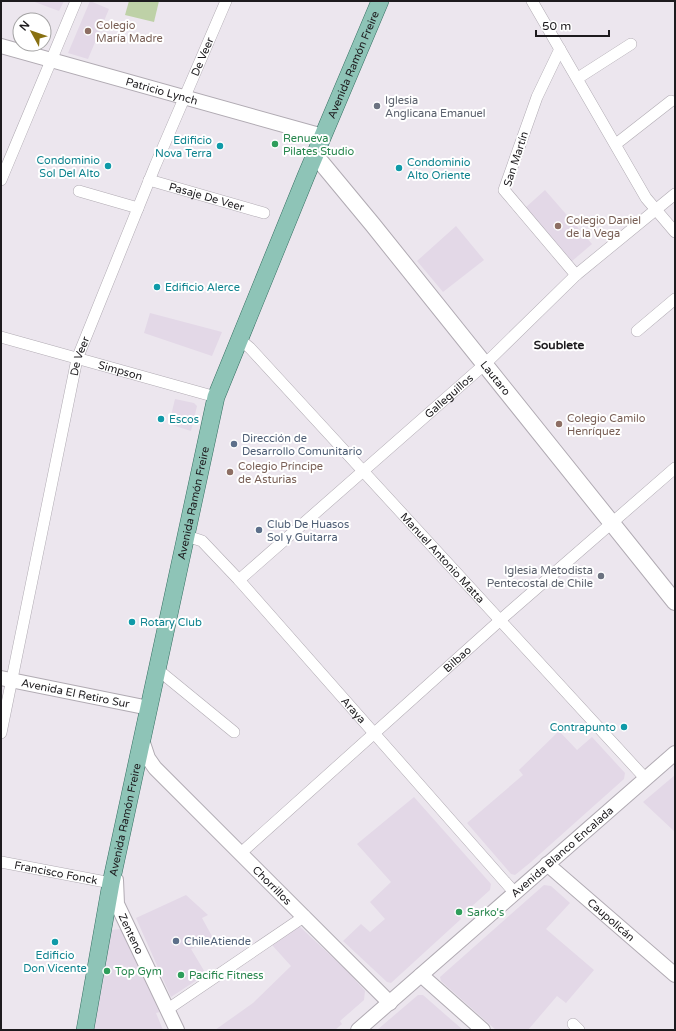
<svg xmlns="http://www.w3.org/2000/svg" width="676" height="1031" viewBox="0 0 676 1031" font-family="'Varela Round',sans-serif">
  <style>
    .built { fill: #e3d8e7 }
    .green { fill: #bed1a7 }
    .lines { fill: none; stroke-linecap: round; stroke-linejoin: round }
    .minor-casing { stroke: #b1abb3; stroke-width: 12 }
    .tertiary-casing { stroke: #b1abb3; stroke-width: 16 }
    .secondary-casing { stroke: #b1abb3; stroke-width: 18 }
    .primary-casing { stroke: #357062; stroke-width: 18 }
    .minor { stroke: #fff; stroke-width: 11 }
    .tertiary { stroke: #fff; stroke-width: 14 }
    .secondary { stroke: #fff; stroke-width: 16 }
    .primary { stroke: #8ec4b7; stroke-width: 17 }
    .education-dot { fill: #8d6e63; stroke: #fff; stroke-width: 1.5 }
    .worship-dot { fill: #6b7280; stroke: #fff; stroke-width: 1.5 }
    .leisure-dot { fill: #2e9e5b; stroke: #fff; stroke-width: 1.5 }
    .culture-dot { fill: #0f9aa8; stroke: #fff; stroke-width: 1.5 }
    .service-dot { fill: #5c6f8a; stroke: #fff; stroke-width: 1.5 }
    .labels { text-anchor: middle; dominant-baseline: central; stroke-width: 4; stroke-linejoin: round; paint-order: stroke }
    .education-label { font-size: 11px; fill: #785e54; stroke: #fff; text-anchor: start }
    .street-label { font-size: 11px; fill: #1d1b1e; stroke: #fff }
    .worship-label { font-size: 11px; fill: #5b616d; stroke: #fff; text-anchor: start }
    .leisure-label { font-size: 11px; fill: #27864d; stroke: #fff; text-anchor: start }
    .culture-label { font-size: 11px; fill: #0d838f; stroke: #fff; text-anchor: start }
    .service-label { font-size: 11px; fill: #4e5e75; stroke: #fff; text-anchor: start }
    .neighbourhood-label { font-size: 12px; font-weight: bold; fill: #1d1b1e; stroke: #fff }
  </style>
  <rect width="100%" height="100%" fill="#ece6ee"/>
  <!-- built -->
  <path class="built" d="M32 1H64L59 11Z
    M90 1 109 9 88 59 68 53Z
    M545 190 592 244 571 262 525 208Z
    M456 226 484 260 443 292 417 261Z
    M150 313 222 332 212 356 144 333Z
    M175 399 194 403 197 406 191 431 169 424Z
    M559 731 577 750 592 737 625 773 624 779 531 862 515 875 511 874 467 823 523 775 519 770Z
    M675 775V832L643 802Z
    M414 797 491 884 490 890 460 917 461 919 391 983 387 982 343 941 361 924 370 932 385 919 370 902 391 882 357 844Z
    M544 885 551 886 570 903 546 929 594 970 566 1003 557 996 528 1030H496L441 981 440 977Z
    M186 895 208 915 202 918 213 938 191 949 206 974 171 997 136 918Z
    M298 925 346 970 365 991 364 1000 340 1021 342 1024 335 1030H215L253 1003 291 966 272 945Z
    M123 929 136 961 160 1012 156 1013 163 1030H93L110 930Z
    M418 995H423L463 1030H377Z"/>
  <!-- green -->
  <path class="green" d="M129 1H159L154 22 125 15Z"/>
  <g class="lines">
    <!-- minor casing -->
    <g class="minor-casing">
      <g id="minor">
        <path d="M532 1 646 198 675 232"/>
        <path d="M560 49 537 97 504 190 576 275"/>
        <path d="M578 78 631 44"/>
        <path d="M616 144 671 101"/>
        <path d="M1 180 76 1"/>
        <path id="s1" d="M149 180 264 213"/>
        <path d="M79 191 138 208"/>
        <path d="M637 331 675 299"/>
        <path id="s2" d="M1 337 216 397"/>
        <path id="s3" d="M239 339 250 348 645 778"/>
        <path id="s4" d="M187 536 202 541 239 580 514 892"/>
        <path id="s5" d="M239 580 485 364 576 275 675 194"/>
        <path d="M157 669 234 732"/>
        <path id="s6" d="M1 733 77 359 155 166 226 1"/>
        <path id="s7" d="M242 852 506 615 675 468"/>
        <path id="s8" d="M1 862 111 883"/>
        <path d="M168 1009 305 916"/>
        <path d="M573 1024 579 1030"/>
      </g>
    </g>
    <!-- tertiary casing -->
    <g class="tertiary-casing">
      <g id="tertiary">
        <path id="s9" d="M1 46 323 136"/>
        <path id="s10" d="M1 678 149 708"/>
        <path id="s11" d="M142 740 148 758 155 768 390 1003"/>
        <path id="s12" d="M547 864 675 975"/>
        <path id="s13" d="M116 880 117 904 177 1030"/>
        <path d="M421 975 483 1030"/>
        <path id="s14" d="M358 1030 675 753"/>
      </g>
    </g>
    <!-- secondary casing -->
    <g class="secondary-casing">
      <g id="secondary">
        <path id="s15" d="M315 155 373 225 675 602"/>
      </g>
    </g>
    <!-- primary casing -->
    <g class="primary-casing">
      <g id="primary">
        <path id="s16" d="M85 1030 111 883 216 397 306 176 380 1"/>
      </g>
    </g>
    <!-- minor -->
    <use href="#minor" class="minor"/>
    <!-- tertiary -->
    <use href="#tertiary" class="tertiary"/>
    <!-- secondary -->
    <use href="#secondary" class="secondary"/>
    <!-- primary -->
    <use href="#primary" class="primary"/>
  </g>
  <!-- markers -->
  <g class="education-dot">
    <circle cx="88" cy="31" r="4"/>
    <circle cx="558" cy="226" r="4"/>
    <circle cx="559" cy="424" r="4"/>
    <circle cx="230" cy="472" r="4"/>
  </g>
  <g class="worship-dot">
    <circle cx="377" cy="106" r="4"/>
    <circle cx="601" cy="576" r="4"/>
  </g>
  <g class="leisure-dot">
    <circle cx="275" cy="144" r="4"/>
    <circle cx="459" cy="912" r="4"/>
    <circle cx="107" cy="971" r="4"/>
    <circle cx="181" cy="975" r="4"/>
  </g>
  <g class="culture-dot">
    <circle cx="220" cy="146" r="4"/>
    <circle cx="108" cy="166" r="4"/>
    <circle cx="399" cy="168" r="4"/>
    <circle cx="157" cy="287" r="4"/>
    <circle cx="161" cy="419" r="4"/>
    <circle cx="132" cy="622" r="4"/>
    <circle cx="624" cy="727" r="4"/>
    <circle cx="55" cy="942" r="4"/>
  </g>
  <g class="service-dot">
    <circle cx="234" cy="444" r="4"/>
    <circle cx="259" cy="530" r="4"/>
    <circle cx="176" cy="941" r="4"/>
  </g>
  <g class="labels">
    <!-- education labels -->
    <g class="education-label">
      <text x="96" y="25">Colegio<tspan x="96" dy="13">María Madre</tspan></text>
      <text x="566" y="220">Colegio Daniel<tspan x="566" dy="13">de la Vega</tspan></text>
      <text x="567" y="418">Colegio Camilo<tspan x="567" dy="13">Henríquez</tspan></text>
      <text x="238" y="466">Colegio Príncipe<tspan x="238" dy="13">de Asturias</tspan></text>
    </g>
    <!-- street labels -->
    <g class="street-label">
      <text stroke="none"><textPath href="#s6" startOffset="709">De Veer</textPath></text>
      <text stroke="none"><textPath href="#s16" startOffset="1006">Avenida Ramón Freire</textPath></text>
      <text stroke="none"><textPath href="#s9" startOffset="167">Patricio Lynch</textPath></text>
      <text transform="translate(516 159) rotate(-72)">San Martín</text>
      <text stroke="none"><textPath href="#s1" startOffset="60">Pasaje De Veer</textPath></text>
      <text stroke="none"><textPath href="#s6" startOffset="385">De Veer</textPath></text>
      <text stroke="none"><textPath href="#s2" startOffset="124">Simpson</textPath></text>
      <text stroke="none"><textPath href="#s15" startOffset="287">Lautaro</textPath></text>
      <text stroke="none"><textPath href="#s5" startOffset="279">Galleguillos</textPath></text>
      <text stroke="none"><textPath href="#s16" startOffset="538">Avenida Ramón Freire</textPath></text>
      <text stroke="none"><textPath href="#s3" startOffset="299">Manuel Antonio Matta</textPath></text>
      <text stroke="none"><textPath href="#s7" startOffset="289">Bilbao</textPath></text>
      <text stroke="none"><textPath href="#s10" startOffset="76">Avenida El Retiro Sur</textPath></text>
      <text stroke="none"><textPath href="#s4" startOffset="243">Araya</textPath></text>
      <text stroke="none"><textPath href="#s16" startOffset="214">Avenida Ramón Freire</textPath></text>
      <text stroke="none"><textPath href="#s14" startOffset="271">Avenida Blanco Encalada</textPath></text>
      <text stroke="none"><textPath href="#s8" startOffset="56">Francisco Fonck</textPath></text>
      <text stroke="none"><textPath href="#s11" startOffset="197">Chorrillos</textPath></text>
      <text stroke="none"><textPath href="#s12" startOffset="85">Caupolicán</textPath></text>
      <text stroke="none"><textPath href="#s13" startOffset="57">Zenteno</textPath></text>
    </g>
    <!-- worship labels -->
    <g class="worship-label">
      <text x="385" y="100">Iglesia<tspan x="385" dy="13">Anglicana Emanuel</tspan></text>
      <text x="593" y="570" text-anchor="end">Iglesia Metodista<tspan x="593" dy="13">Pentecostal de Chile</tspan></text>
    </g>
    <!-- leisure labels -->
    <g class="leisure-label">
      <text x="283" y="138">Renueva<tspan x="283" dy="13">Pilates Studio</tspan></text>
      <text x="467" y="912">Sarko's</text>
      <text x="115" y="971">Top Gym</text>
      <text x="189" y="975">Pacific Fitness</text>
    </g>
    <!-- culture labels -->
    <g class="culture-label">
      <text x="212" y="140" text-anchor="end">Edificio<tspan x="212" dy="13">Nova Terra</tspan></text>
      <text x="100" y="160" text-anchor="end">Condominio<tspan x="100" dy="13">Sol Del Alto</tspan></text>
      <text x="407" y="162">Condominio<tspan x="407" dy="13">Alto Oriente</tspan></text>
      <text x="165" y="287">Edificio Alerce</text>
      <text x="169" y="419">Escos</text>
      <text x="140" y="622">Rotary Club</text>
      <text x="616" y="727" text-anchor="end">Contrapunto</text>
      <text x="55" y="955" text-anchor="middle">Edificio<tspan x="55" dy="13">Don Vicente</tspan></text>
    </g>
    <!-- service labels -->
    <g class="service-label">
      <text x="242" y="438">Dirección de<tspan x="242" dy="13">Desarrollo Comunitario</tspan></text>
      <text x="267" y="524">Club De Huasos<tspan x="267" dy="13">Sol y Guitarra</tspan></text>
      <text x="184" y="941">ChileAtiende</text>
    </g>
    <!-- neighbourhood labels -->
    <g class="neighbourhood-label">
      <text x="559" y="345">Soublete</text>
    </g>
  </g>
  <!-- border -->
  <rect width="676" height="1031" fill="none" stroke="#1d1b1e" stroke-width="4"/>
  <!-- north arrow -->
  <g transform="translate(32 32) rotate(310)"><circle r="19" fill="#ffffff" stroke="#a5a4a5"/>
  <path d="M0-3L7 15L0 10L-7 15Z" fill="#887011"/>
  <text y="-6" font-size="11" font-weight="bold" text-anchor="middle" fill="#1d1b1e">N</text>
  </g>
  <!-- scale -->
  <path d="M536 30v6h73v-6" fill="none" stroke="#1d1b1e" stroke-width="2"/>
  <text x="542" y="30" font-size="12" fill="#1d1b1e" stroke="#ffffff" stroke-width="3" paint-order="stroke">50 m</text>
</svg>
